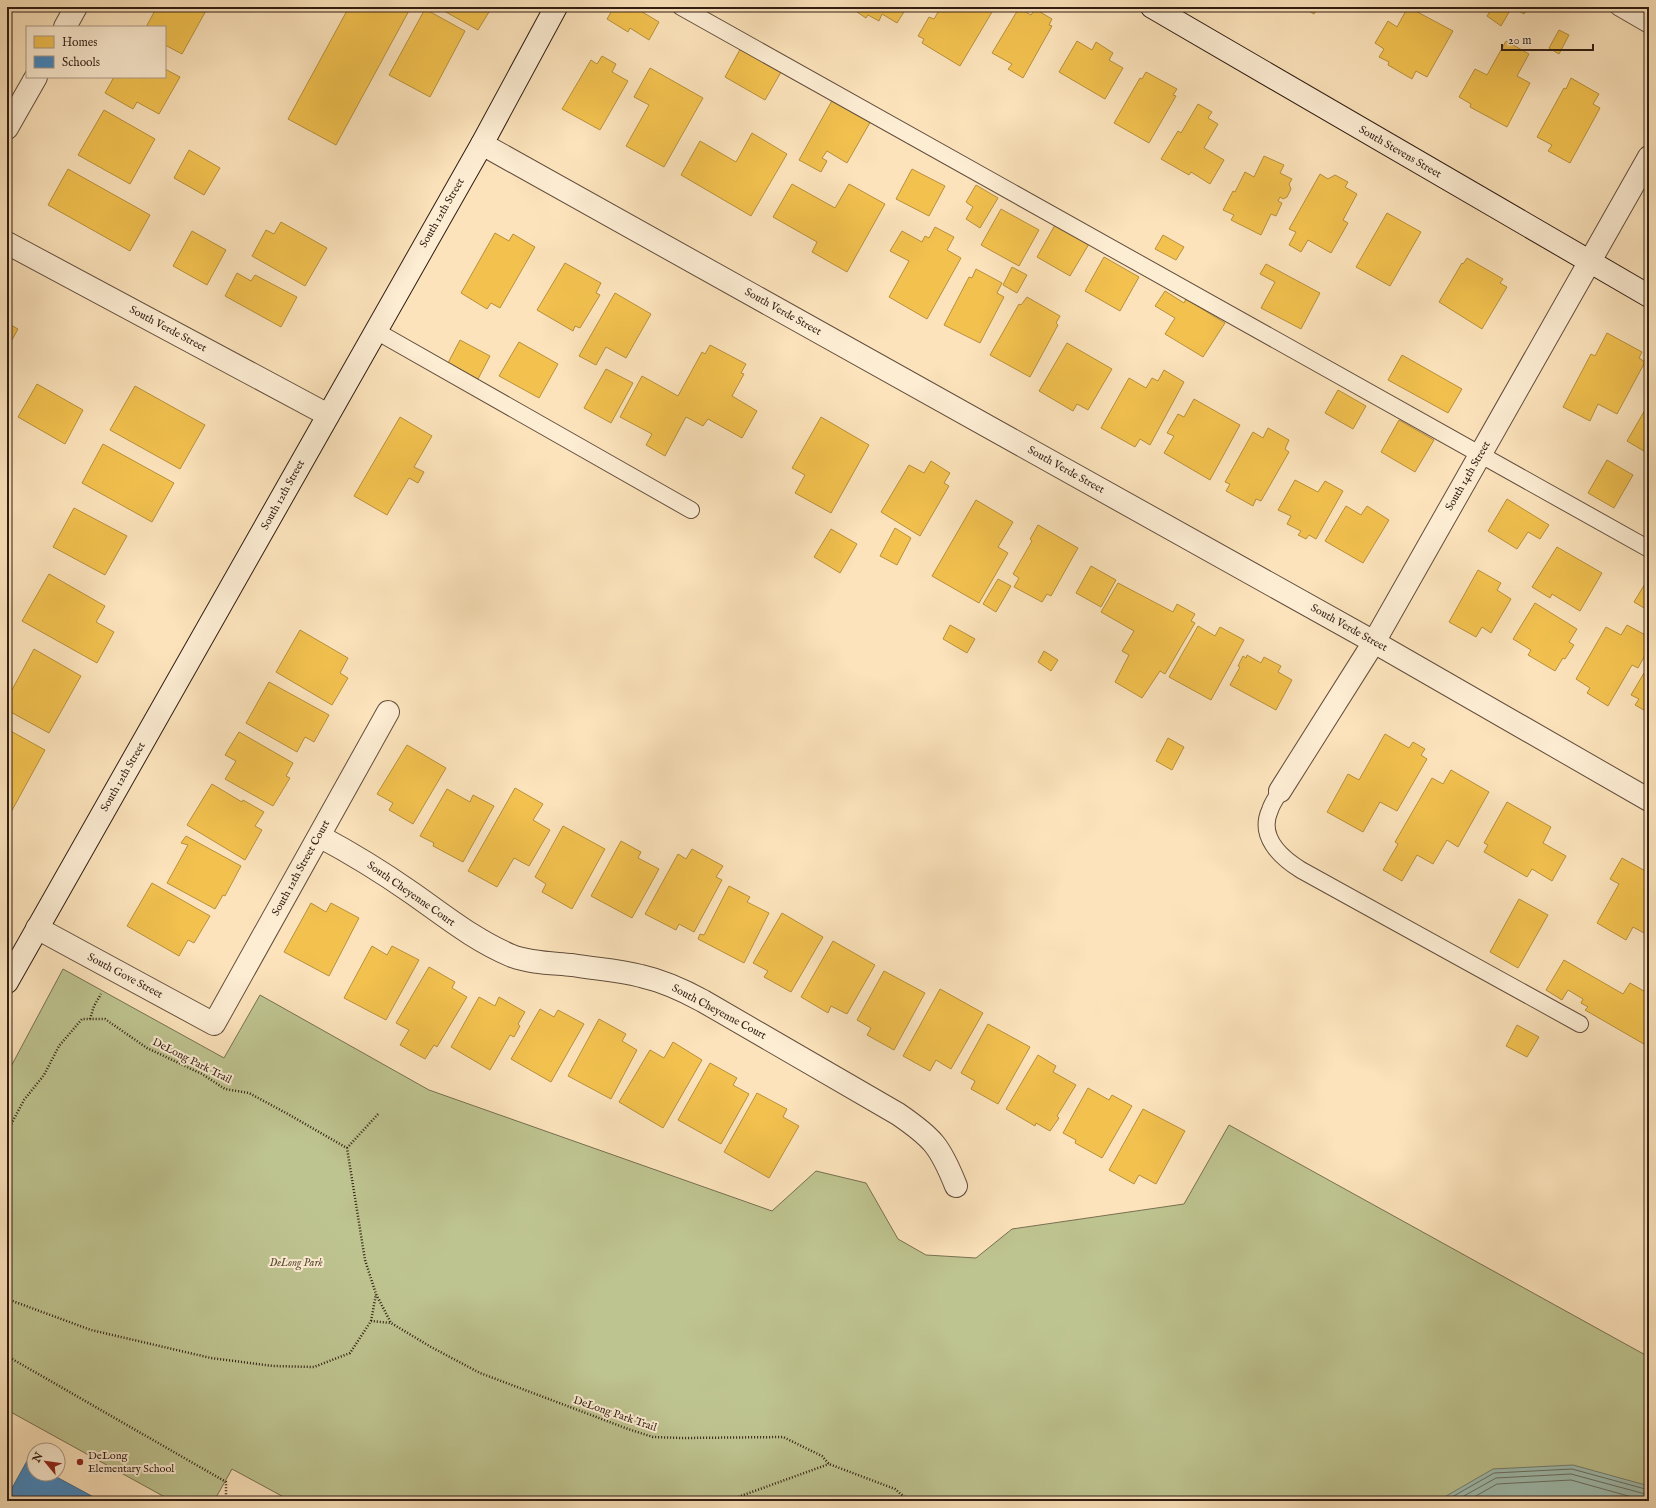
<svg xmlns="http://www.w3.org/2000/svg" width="1656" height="1508" viewBox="0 0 1656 1508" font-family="'IM FELL English',serif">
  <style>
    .green { fill: #bec490; stroke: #777051 }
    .water { fill: #9fbeb1; stroke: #737e71 }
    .homes { fill: #f2c14e; stroke: #b8903c }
    .schools { fill: #3f88c5; stroke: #3a688f }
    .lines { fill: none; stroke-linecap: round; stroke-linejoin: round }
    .shore { stroke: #686e62; stroke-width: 1 }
    .lane-casing { stroke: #634e3c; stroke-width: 18 }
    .street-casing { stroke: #634e3c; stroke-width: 24 }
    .secondary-casing { stroke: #301d12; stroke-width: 24 }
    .path { stroke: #301d12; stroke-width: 2.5; stroke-dasharray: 1 2; stroke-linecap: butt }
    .lane { stroke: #fdedd3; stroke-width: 16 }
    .street { stroke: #fdedd3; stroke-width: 22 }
    .secondary { stroke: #fdedd3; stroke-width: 22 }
    .poi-dot { fill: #8f2418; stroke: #fdedd3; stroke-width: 1.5 }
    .labels { text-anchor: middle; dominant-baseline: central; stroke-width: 4; stroke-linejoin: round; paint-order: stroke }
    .street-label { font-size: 11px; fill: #301d12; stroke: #fdedd3 }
    .park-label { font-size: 11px; font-style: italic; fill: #5b4f38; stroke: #fdedd3 }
    .poi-label { font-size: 11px; fill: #301d12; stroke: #fdedd3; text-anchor: start }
  </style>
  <rect width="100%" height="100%" fill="#fce3bb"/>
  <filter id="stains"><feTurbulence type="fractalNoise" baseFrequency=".005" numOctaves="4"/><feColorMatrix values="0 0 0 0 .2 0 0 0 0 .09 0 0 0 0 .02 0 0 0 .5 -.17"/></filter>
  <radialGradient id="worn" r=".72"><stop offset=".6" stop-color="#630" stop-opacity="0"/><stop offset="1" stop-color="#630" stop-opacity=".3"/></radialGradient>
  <!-- green -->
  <path class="green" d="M63 969 224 1058 260 995 429 1090 772 1211 816 1171 866 1183 898 1239 926 1255 976 1258 1012 1229 1184 1204 1229 1125 1649 1357V1501H291L232 1469 214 1501H172L7 1410V1074Z"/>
  <!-- water -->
  <path class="water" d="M1573 1465 1649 1486V1501H1441V1499L1493 1469Z"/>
  <!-- homes -->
  <path class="homes" d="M157 7H208L182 54 165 45V27H146Z
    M349 7H411L336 145 288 119Z
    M437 7H492L478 30Z
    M614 7H641L639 10 659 22 649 40 630 28 628 32 607 19Z
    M860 7H907L897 23 882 14 879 21 868 15 866 18 857 12Z
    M941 7H995L960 66 922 43 924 39 918 36 929 17 934 19Z
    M1302 7H1318L1314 14Z
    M1408 7 1453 31 1427 77 1416 71 1412 79 1388 65 1389 62 1379 57 1384 49 1375 43 1388 21 1397 27Z
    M1493 7H1529L1524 14 1512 7 1501 26 1487 16Z
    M1019 8 1031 15 1035 9 1052 19 1049 25 1052 26 1023 78 1008 69 1012 64 992 53Z
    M425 9 465 31 430 97 389 75Z
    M1559 30 1569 35 1559 54 1549 48Z
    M1077 41 1092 50 1096 42 1113 53 1109 60 1123 68 1105 99 1059 72Z
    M1506 41 1529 54 1517 76 1530 83 1507 127 1470 107 1471 104 1459 97 1475 69 1487 75Z
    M743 44 784 67 765 100 725 77Z
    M602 56 616 64 612 72 628 81 600 130 562 109 591 60 597 64Z
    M650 68 703 98 664 167 626 146 649 105 634 97Z
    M165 69 180 77 159 114 137 102 133 109 105 93 114 77H165Z
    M1146 72 1177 89 1173 95 1176 96 1149 143 1114 123 1140 78 1142 79Z
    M1571 78 1599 94 1593 104 1600 108 1570 163 1548 151 1552 145 1537 137 1564 88 1566 89Z
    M834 97 872 119 847 163 827 151 822 158 827 161 821 172 799 160Z
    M1198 104 1212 112 1208 118 1218 124 1204 148 1224 160 1210 184 1191 172 1189 175 1161 159 1178 131 1181 133Z
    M104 110 155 139 130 184 78 155Z
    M752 133 787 154 751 216 681 175 700 141 736 162Z
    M189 150 220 168 204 195 174 178Z
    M1264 156 1284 165 1280 173 1292 179 1289 184 1291 189 1287 197 1283 199 1280 197 1278 201 1282 203 1276 216 1271 214 1261 235 1231 220 1234 215 1223 210 1233 191 1235 192 1245 172 1254 177Z
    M68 169 150 215 130 251 48 205Z
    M912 169 945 186 929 216 896 199Z
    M1320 174 1328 179 1335 175 1348 182 1345 187 1357 194 1343 220 1348 223 1331 253 1308 240 1301 252 1289 245 1296 232 1289 229Z
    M792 184 835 208 849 184 885 204 847 272 812 252 817 242 773 217Z
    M976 185 998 198 980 228 966 219 973 207 966 202Z
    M1001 209 1039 230 1019 266 981 245Z
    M1387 213 1421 232 1390 286 1356 267Z
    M281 222 327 248 305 286 252 256 266 230 274 234Z
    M1055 225 1089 244 1070 276 1037 257Z
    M935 227 954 237 947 250 961 258 927 319 889 297 909 261 890 251 902 231 922 242 925 236 929 238Z
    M192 231 226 250 207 285 173 266Z
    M495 233 509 241 513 234 535 247 500 308 491 303 487 309 461 293Z
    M1163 235 1184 247 1176 260 1155 249Z
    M1104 257 1139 277 1120 311 1085 291Z
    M1467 258 1503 279 1500 283 1507 287 1482 329 1439 302 1462 263 1463 264Z
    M565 263 601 283 596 293 600 295 580 328 575 326 573 331 537 310Z
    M1266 264 1320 293 1301 329 1261 308 1275 282 1260 274Z
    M1012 267 1027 275 1017 293 1003 285Z
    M976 269 1002 283 997 293 1004 297 980 343 944 325 969 277 972 278Z
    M237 273 251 281 255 275 297 297 281 327 225 296Z
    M1165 291 1184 303 1186 299 1225 323 1203 357 1165 334 1175 318 1155 306Z
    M615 293 651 314 626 358 606 347 596 365 579 356Z
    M1027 297 1060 316 1056 323 1058 325 1030 377 990 355 1019 304 1021 305Z
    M7 323 18 329 7 349Z
    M1607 333 1642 352 1639 358 1645 362 1617 414 1598 404 1590 421 1563 407 1591 354 1595 356Z
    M460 340 490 356 478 379 448 363Z
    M519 342 558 364 539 398 499 376Z
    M1067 343 1112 369 1088 410 1077 404 1073 411 1039 391Z
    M710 345 746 364 741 373 744 374 732 396 757 411 742 438 708 419 703 426 686 417 665 456 646 445 652 434 620 417 642 376 678 396 702 352 705 354Z
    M1402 355 1462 389 1448 413 1388 380Z
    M606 369 633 383 611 423 584 408Z
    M1164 370 1184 382 1150 445 1140 439 1135 447 1101 428 1129 378 1146 388 1152 378 1158 381Z
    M37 384 83 410 65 444 18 417Z
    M135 386 205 425 180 469 110 430Z
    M1338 390 1366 406 1353 429 1325 413Z
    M1194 399 1240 425 1210 480 1164 453 1174 436 1167 433 1178 414 1184 417Z
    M1649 403V454L1627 441Z
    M400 417 432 436 414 467 424 472 418 483 409 478 387 515 354 496Z
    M821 417 869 445 831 513 795 493 805 475 792 468Z
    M1399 420 1434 440 1415 472 1381 452Z
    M1268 428 1289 440 1285 449 1289 452 1261 501 1256 499 1253 506 1226 491 1230 484 1225 482 1253 432 1263 438Z
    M103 444 174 483 152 522 82 483Z
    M1607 460 1633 475 1614 508 1588 493Z
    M931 461 950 473 944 483 949 486 920 536 881 512 909 465 924 473Z
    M1295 480 1318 492 1325 481 1343 491 1316 539 1309 535 1306 539 1298 535 1301 531 1287 524 1291 516 1278 510Z
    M1507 499 1549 525 1540 539 1528 532 1517 549 1488 531Z
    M976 500 1013 522 998 547 1008 553 979 603 932 576Z
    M1346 506 1361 515 1367 506 1389 520 1363 563 1325 541Z
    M74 508 127 536 105 575 53 547Z
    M1038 525 1078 548 1051 596 1047 594 1042 602 1014 587 1019 578 1013 574 1032 541 1030 539Z
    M895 528 911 538 897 565 880 556Z
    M831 529 857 544 840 573 814 557Z
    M1557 547 1602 573 1580 611 1552 594 1550 598 1532 587Z
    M1091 566 1116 580 1101 607 1076 593Z
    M1478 570 1501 583 1497 590 1511 599 1491 633 1482 627 1476 637 1449 622Z
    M49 574 105 606 96 622 114 632 97 663 22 621Z
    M1649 577V611L1634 602Z
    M998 579 1011 586 996 612 983 604Z
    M1118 583 1173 612 1177 604 1195 614 1191 621 1195 623 1165 674 1160 671 1142 698 1115 682 1129 655 1122 651 1134 631 1101 612Z
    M1535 603 1577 629 1569 642 1574 645 1565 659 1563 658 1555 671 1528 655 1531 650 1513 639Z
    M950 625 975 639 967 653 943 639Z
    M1627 625 1649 637V648L1638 668 1632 665 1608 706 1587 693 1590 688 1576 679 1606 627 1621 635Z
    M1198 626 1215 636 1220 627 1244 640 1211 700 1169 677Z
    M300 630 348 658 340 673 348 678 332 705 276 672Z
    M34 649 81 676 49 733 7 710V699Z
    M1044 651 1058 660 1051 671 1038 662Z
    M1247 655 1261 663 1264 657 1281 666 1278 672 1292 680 1276 710 1230 685 1240 667 1238 666 1243 656 1246 658Z
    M1644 673 1649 676V713L1635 705 1639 699 1631 695Z
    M269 682 329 715 314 742 305 737 297 752 246 723Z
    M7 729 45 750 10 814 7 812Z
    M239 732 293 763 286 776 290 778 273 806 225 779 236 761 225 755Z
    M1385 734 1409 748 1413 742 1425 749 1421 755 1427 759 1397 811 1380 802 1363 832 1327 812 1348 774 1359 780Z
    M1168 738 1184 747 1172 770 1156 761Z
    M407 745 446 768 413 824 389 810 393 803 377 794Z
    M1451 770 1489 792 1458 847 1447 840 1433 864 1417 855 1402 881 1383 870 1398 844 1395 842 1432 778 1443 784Z
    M212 784 242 802 243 800 264 812 255 826 262 830 245 860 187 825Z
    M515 788 543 804 533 820 550 830 529 866 514 858 497 887 468 871Z
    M447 789 470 802 473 795 494 806 463 862 433 846 434 843 420 836Z
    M1507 802 1551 827 1543 843 1566 856 1552 881 1532 869 1527 877 1484 852 1488 845 1484 843Z
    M563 826 605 849 572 909 542 892 546 884 535 877Z
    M186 836 241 866 225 896 223 895 215 909 167 883 188 845 181 843Z
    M621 841 641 852 638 858 659 869 632 918 591 896Z
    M692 849 723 866 716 877 722 880 694 932 679 924 676 930 645 914 678 854 686 859Z
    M1622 858 1649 873V925L1644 933 1633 927 1626 940 1597 923 1619 884 1610 879Z
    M152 883 210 916 194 943 188 940 179 956 127 926Z
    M729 886 750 897 747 902 769 913 744 963 698 939 700 934 704 935Z
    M1519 899 1548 915 1518 968 1490 952Z
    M311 903 326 912 331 903 359 918 329 976 284 952Z
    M782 913 823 937 791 992 764 977 768 971 753 963Z
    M833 941 875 965 847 1014 831 1006 828 1013 801 997Z
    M372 946 387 955 392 946 419 960 386 1020 344 998Z
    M1564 960 1623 994 1630 983 1649 994V1047L1585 1010 1588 1007 1581 1003 1583 999 1568 990 1562 1000 1546 990Z
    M429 967 455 982 452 988 467 997 437 1047 434 1045 425 1059 400 1045 409 1030 396 1023Z
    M884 971 925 993 894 1050 867 1035 871 1028 857 1020Z
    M940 989 983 1013 951 1069 936 1060 930 1071 903 1056Z
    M479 997 495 1006 499 997 525 1012 518 1024 520 1026 514 1037 510 1035 490 1070 451 1047Z
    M540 1009 554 1017 558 1010 584 1024 551 1082 511 1059Z
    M599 1019 626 1034 622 1041 637 1050 611 1099 568 1076Z
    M988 1024 1030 1047 998 1104 971 1089 975 1081 961 1073Z
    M1517 1025 1539 1037 1527 1057 1506 1046Z
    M673 1042 702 1060 663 1128 619 1102 650 1050 664 1058Z
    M1038 1055 1056 1066 1053 1072 1076 1085 1057 1116 1059 1118 1050 1131 1036 1123 1035 1126 1006 1109Z
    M710 1063 737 1078 733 1085 749 1094 721 1144 678 1120Z
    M1088 1088 1109 1100 1112 1095 1132 1106 1102 1158 1075 1143 1076 1140 1063 1133Z
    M757 1093 787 1109 783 1117 799 1126 769 1178 724 1152Z
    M1143 1109 1185 1131 1156 1184 1139 1175 1134 1184 1109 1170Z"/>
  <!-- schools -->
  <path class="schools" d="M27 1461 34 1465V1474H51L101 1501H7V1497Z"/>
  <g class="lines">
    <!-- shore -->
    <path class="shore" d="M1445 1501 1494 1473 1572 1469 1649 1490
      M1455 1501 1496 1478 1571 1474 1649 1495
      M1467 1501 1497 1484 1571 1480 1646 1501"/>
    <!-- lane casing -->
    <g class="lane-casing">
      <path id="lane" d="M681 7 1649 549
        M1618 7 1649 25
        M376 331 691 510
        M1280 791C1277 797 1272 803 1270 810 1258 836 1280 857 1301 870L1580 1024"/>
    </g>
    <!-- street casing -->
    <g class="street-casing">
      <path id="street" d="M65 27 76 7
        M7 128 36 77
        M482 144 1374 642 1649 800
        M7 243 328 415
        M1280 791 1374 642 1649 157
        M319 836C351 853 382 872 412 893 445 916 474 940 512 956 531 963 552 963 572 965 595 969 618 970 641 976 663 981 683 990 703 1001L898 1114C933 1138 940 1146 956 1186
        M37 928 214 1024 388 712"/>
    </g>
    <!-- secondary casing -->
    <g class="secondary-casing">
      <path id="secondary" d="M1152 7 1649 296
        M7 982 482 144 556 7"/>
    </g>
    <!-- path -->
    <path class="path" d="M90 1019 94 1006 101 994
      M7 1132 24 1100 44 1075 59 1046 82 1019H105L147 1048 202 1074 225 1089 249 1093 286 1113 347 1148 365 1260 376 1294 391 1323 431 1347 480 1373 628 1429 653 1437 682 1438 783 1437 822 1456 829 1464 895 1489 909 1501
      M347 1148 379 1113
      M7 1299 91 1330 211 1358 273 1366 314 1367 350 1353 371 1321 391 1323
      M371 1321 376 1294
      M7 1356 226 1482V1501
      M727 1501 829 1464"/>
    <!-- lane -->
    <use href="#lane" class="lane"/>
    <!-- street -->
    <use href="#street" class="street"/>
    <!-- secondary -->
    <use href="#secondary" class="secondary"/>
  </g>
  <!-- markers -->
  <circle class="poi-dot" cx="80" cy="1462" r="4"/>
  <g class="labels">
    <!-- street labels -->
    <g class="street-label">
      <text transform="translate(1400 152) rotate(30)">South Stevens Street</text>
      <text transform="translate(442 213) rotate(-60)">South 12th Street</text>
      <text transform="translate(783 312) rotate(29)">South Verde Street</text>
      <text transform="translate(168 329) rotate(28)">South Verde Street</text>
      <text transform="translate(1066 470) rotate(29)">South Verde Street</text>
      <text transform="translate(1468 476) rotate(-60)">South 14th Street</text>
      <text transform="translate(283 495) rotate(-61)">South 12th Street</text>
      <text transform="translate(1349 628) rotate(29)">South Verde Street</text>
      <text transform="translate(123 777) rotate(-60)">South 12th Street</text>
      <text transform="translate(301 868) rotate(-61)">South 12th Street Court</text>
      <text transform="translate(411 894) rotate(35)">South Cheyenne Court</text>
      <text transform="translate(125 976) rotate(28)">South Gove Street</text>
      <text transform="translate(719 1012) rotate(28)">South Cheyenne Court</text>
      <text transform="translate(192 1061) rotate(27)">DeLong Park Trail</text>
      <text transform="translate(615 1414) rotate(19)">DeLong Park Trail</text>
    </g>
    <!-- park labels -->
    <g class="park-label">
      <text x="296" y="1263">DeLong Park</text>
    </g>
    <!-- poi labels -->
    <g class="poi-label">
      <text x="88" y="1456">DeLong<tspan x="88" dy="13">Elementary School</tspan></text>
    </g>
  </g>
  <!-- margin -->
  <rect width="1656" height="1508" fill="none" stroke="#fce3bb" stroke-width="24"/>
  <rect x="8" y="8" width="1640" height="1492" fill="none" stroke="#301d12" stroke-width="2"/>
  <rect x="12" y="12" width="1632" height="1484" fill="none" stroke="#301d12"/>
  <!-- legend -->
  <rect x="26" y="26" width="140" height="52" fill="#fdedd3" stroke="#ab9a86"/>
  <rect x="34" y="36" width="20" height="12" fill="#f2c14e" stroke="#ab9a86"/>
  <text x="62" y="46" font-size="12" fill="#301d12">Homes</text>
  <rect x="34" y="56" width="20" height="12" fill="#3f88c5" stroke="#ab9a86"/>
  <text x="62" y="66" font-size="12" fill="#301d12">Schools</text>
  <!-- north arrow -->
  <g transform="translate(46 1462) rotate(299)"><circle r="19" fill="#fdedd3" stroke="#ab9a86"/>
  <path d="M0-3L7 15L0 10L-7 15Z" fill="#8f2418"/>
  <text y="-6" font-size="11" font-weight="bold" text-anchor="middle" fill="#301d12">N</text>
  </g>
  <!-- scale -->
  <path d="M1502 44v6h91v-6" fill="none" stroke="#301d12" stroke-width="2"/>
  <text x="1508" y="44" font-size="12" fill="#301d12" stroke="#fdedd3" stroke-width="3" paint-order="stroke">20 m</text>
  <rect width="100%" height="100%" filter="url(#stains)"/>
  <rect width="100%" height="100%" fill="url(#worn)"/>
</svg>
